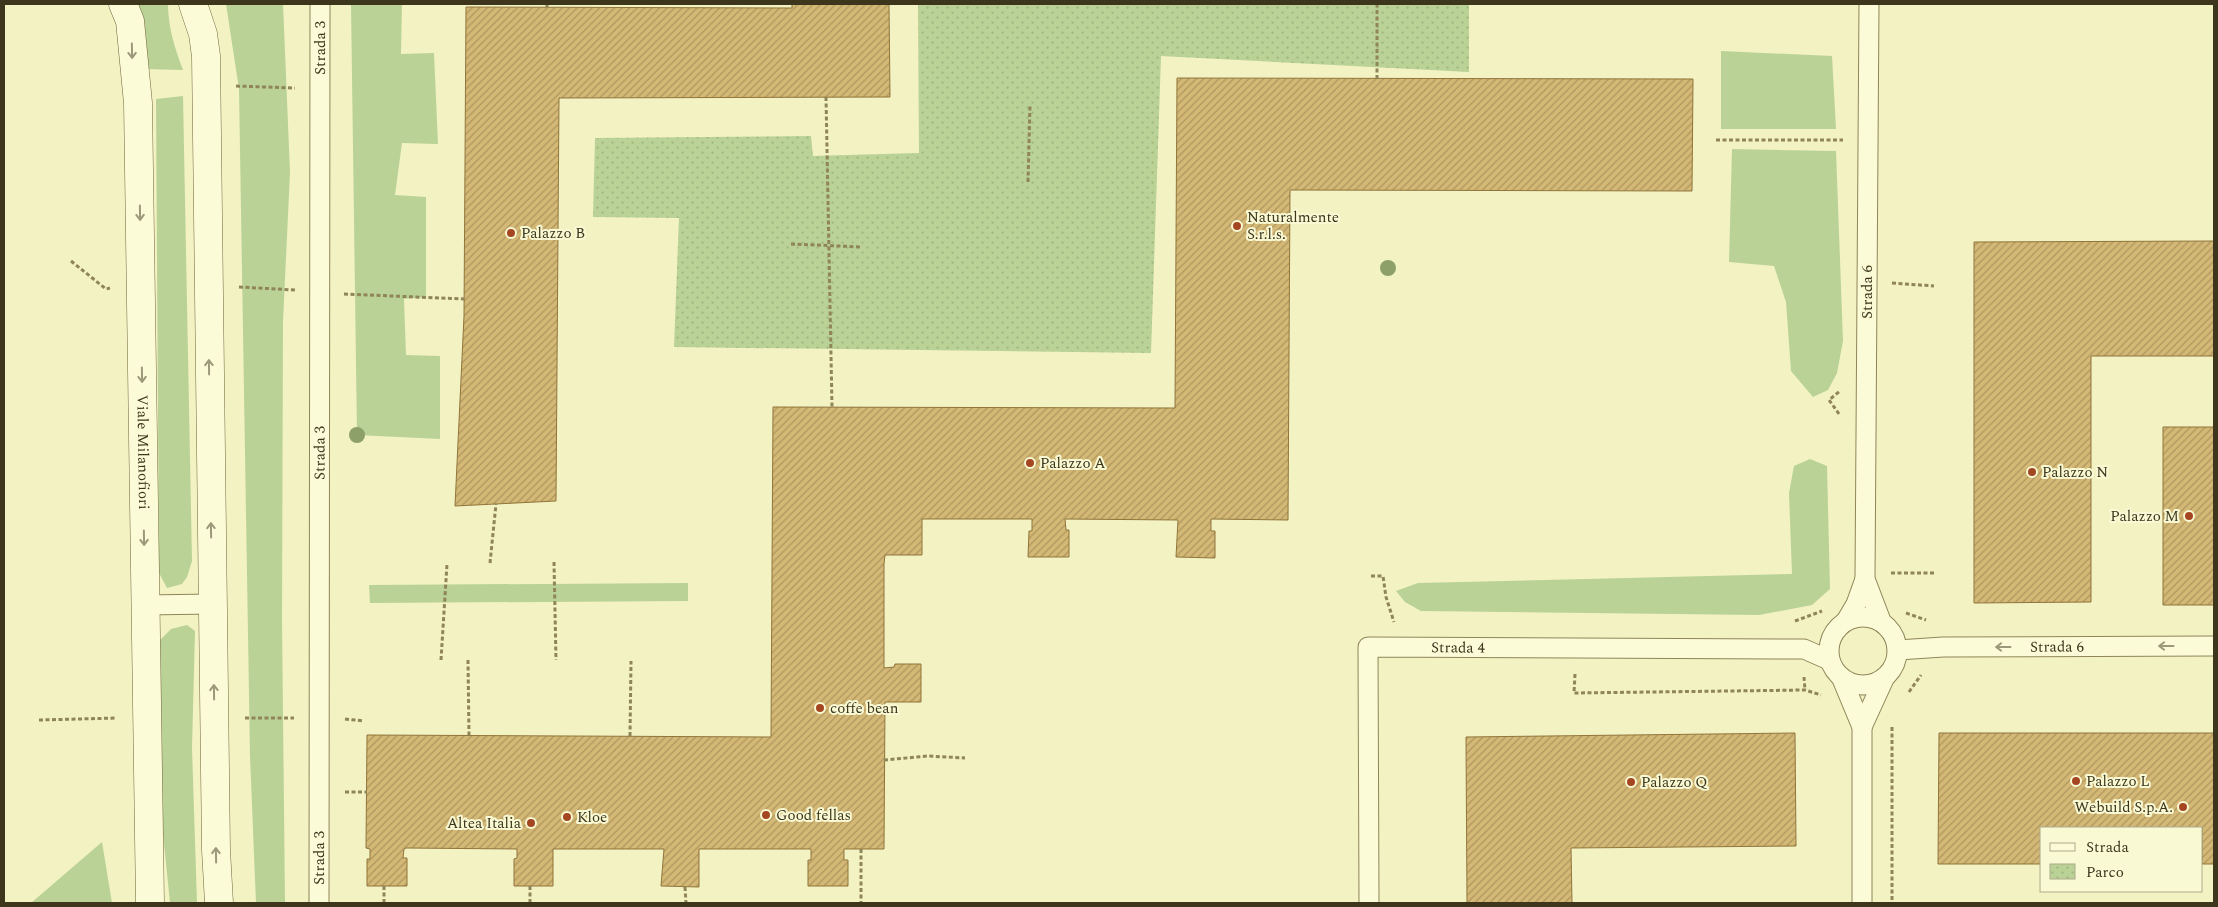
<svg xmlns="http://www.w3.org/2000/svg" width="2218" height="907" viewBox="0 0 2218 907" font-family="Spectral,serif">
  <style>
    .grass { fill: #bad296 }
    .park { fill: url(#park-dots) }
    .building { fill: url(#building-hatch); stroke: #91753b }
    .lines { fill: none; stroke-linecap: round; stroke-linejoin: round }
    .service-casing { stroke: #8f8558; stroke-width: 21 }
    .secondary-casing { stroke: #71653b; stroke-width: 29 }
    .path { stroke: #8f8558; stroke-width: 3; stroke-dasharray: 4 2.5; stroke-linecap: butt }
    .service { stroke: #fcfbd8; stroke-width: 19 }
    .secondary { stroke: #fcfbd8; stroke-width: 28 }
    .tree { fill: #8ea06a }
    .oneway { stroke: #9c987a }
    .poi-dot { fill: #a44621; stroke: #f9f9d4; stroke-width: 2 }
    .labels { text-anchor: middle; dominant-baseline: central; stroke-width: 4; stroke-linejoin: round; paint-order: stroke }
    .street-label { font-size: 15px; fill: #3d361d; stroke: #f9f9d4 }
    .poi-label { font-size: 15px; fill: #3d361d; stroke: #f9f9d4; text-anchor: start }
  </style>
  <defs>
    <pattern id="park-dots" width="8" height="8" patternUnits="userSpaceOnUse" patternTransform="scale(1.25)"><rect width="8" height="8" fill="#bad296"/><path d="M2 2h.1M6 6h.1" fill="none" stroke="#a1b581" stroke-width="1.8" stroke-linecap="round"/></pattern>
    <pattern id="building-hatch" width="6" height="6" patternUnits="userSpaceOnUse" patternTransform="scale(1.25)"><rect width="6" height="6" fill="#d4b875"/><path d="M-1 1l2-2M0 6l6-6M5 7l2-2" fill="none" stroke="#ad965f"/></pattern>
  </defs>
  <rect width="100%" height="100%" fill="#f2f2c3"/>
  <!-- grass -->
  <path class="grass" d="M137 4H168C168 27 175 49 183 70L145 69Z
    M226 4H283L290 172 283 322 282 620 285 903H256L250 756 239 89Z
    M351 4H402L401 54 434 53 438 144 402 143 395 195 426 197V297L404 299 406 355 440 356V439L357 435Z
    M1721 51 1832 56 1836 129H1721Z
    M183 96 192 561 187 577 182 584 167 588 159 573 156 99Z
    M1732 149 1836 151 1843 341 1837 373 1828 390 1813 397 1791 371 1786 302 1774 266 1729 262Z
    M1810 459 1827 466 1830 589 1812 605 1759 615 1421 611 1405 602 1396 591 1418 583 1792 574 1789 493 1794 466Z
    M688 583V601L370 603 369 585Z
    M187 625 195 631 192 748 197 903H170L158 784 159 641 171 629Z
    M102 842 112 903H31Z"/>
  <!-- park -->
  <path class="park" d="M918 4H1469V72L1161 56 1151 353 674 347 679 218 593 217 595 138 811 136 813 156 919 153Z"/>
  <!-- building -->
  <path class="building" d="M792 4H889L890 97 559 98 556 501 455 506 464 316 466 7 792 8Z
    M1177 78 1693 79 1692 191 1290 190 1288 520 1211 519V531H1215V558L1176 557 1178 520 1065 519 1066 530H1069V557H1028L1029 531H1032V519H922V555H885L884 564V668L894 667 895 664H921V702H885L884 849H844V860H848V886H808V860H811V849H699V887L661 886 664 849H553V886H514V859L517 858V849L406 848 404 849 403 858H407V886H367V859H370V849L366 848 367 735 771 737 773 407 1175 408Z
    M2214 241V356H2091V602L1974 603V242Z
    M2163 427H2214V605H2163Z
    M1795 733 1796 846 1571 848 1572 903H1467L1466 737Z
    M1939 733H2214V864H2202V828H2042V864H1938Z"/>
  <g class="lines">
    <!-- service casing -->
    <g class="service-casing">
      <g id="service">
        <path d="M1869 4 1865 579 1881 621"/>
        <path d="M145 605 212 604"/>
        <circle cx="1863" cy="651" r="34"/>
        <path d="M1846 621 1856 604 1865 579"/>
        <path id="s1" d="M1898 650 1943 647 2214 646"/>
        <path d="M1842 679 1862 727V903"/>
        <path d="M1862 727 1884 679"/>
        <path id="s2" d="M319 903 320 4"/>
        <path id="s3" d="M1369 903 1368 647 1804 649 1829 660"/>
      </g>
    </g>
    <!-- secondary casing -->
    <g class="secondary-casing">
      <g id="secondary">
        <path id="s4" d="M123 4 130 21 138 103 150 903"/>
        <path d="M193 4 203 34 206 56 216 850 219 903"/>
      </g>
    </g>
    <!-- path -->
    <path class="path" d="M547 4V7
      M1377 79V4
      M236 86 295 88
      M826 97 832 407
      M1716 140H1843
      M1028 182 1030 105
      M791 244 862 247
      M71 261 106 289 110 288
      M1892 283 1934 286
      M239 287 295 290
      M344 294 464 299
      M1839 414 1829 400 1840 391
      M554 562 556 660
      M490 563 496 504
      M1891 573H1934
      M1371 576H1383L1386 597 1394 622
      M1906 613 1926 620
      M1795 621 1822 611
      M441 660 447 564
      M468 660 469 736
      M1575 674 1574 693 1805 690 1821 695
      M1804 677 1805 690
      M1909 692 1921 675
      M245 718H294
      M345 719 364 721
      M39 720 117 718
      M1892 727V903
      M630 736 631 661
      M884 760 928 756 965 758
      M345 792H367
      M861 849V903
      M384 886V903
      M530 886V903
      M685 887 686 903"/>
    <!-- service -->
    <use href="#service" class="service"/>
    <!-- secondary -->
    <use href="#secondary" class="secondary"/>
  </g>
  <!-- trees -->
  <g class="tree">
    <circle cx="1388" cy="268" r="8"/>
    <circle cx="357" cy="435" r="8"/>
  </g>
  <!-- one-way arrows -->
  <defs><path id="oneway-shaft" d="M-6 0H5M1.5-3L5.5 0L1.5 3" fill="none" stroke-width="1.6" stroke-linecap="round" stroke-linejoin="round" transform="scale(1.25)"/></defs>
  <g class="oneway">
    <use href="#oneway-shaft" transform="translate(132 51) rotate(89)"/>
    <use href="#oneway-shaft" transform="translate(140 213) rotate(89)"/>
    <use href="#oneway-shaft" transform="translate(209 367) rotate(-91)"/>
    <use href="#oneway-shaft" transform="translate(142 375) rotate(89)"/>
    <use href="#oneway-shaft" transform="translate(211 530) rotate(-91)"/>
    <use href="#oneway-shaft" transform="translate(144 538) rotate(89)"/>
    <use href="#oneway-shaft" transform="translate(2166 646) rotate(180)"/>
    <use href="#oneway-shaft" transform="translate(2003 647) rotate(180)"/>
    <use href="#oneway-shaft" transform="translate(214 692) rotate(-91)"/>
    <use href="#oneway-shaft" transform="translate(216 855) rotate(-91)"/>
  </g>
  <!-- markers -->
  <g class="poi-dot">
    <circle cx="1237" cy="226" r="5"/>
    <circle cx="511" cy="233" r="5"/>
    <circle cx="1030" cy="463" r="5"/>
    <circle cx="2032" cy="472" r="5"/>
    <circle cx="2189" cy="516" r="5"/>
    <circle cx="820" cy="708" r="5"/>
    <circle cx="2076" cy="781" r="5"/>
    <circle cx="1631" cy="782" r="5"/>
    <circle cx="2183" cy="807" r="5"/>
    <circle cx="766" cy="815" r="5"/>
    <circle cx="567" cy="817" r="5"/>
    <circle cx="531" cy="823" r="5"/>
  </g>
  <g class="labels">
    <!-- street labels -->
    <g class="street-label">
      <text stroke="none"><textPath href="#s2" startOffset="855">Strada 3</textPath></text>
      <text transform="translate(1867 292) rotate(-90)">Strada 6</text>
      <text stroke="none"><textPath href="#s4" startOffset="450">Viale Milanofiori</textPath></text>
      <text stroke="none"><textPath href="#s2" startOffset="450">Strada 3</textPath></text>
      <text stroke="none"><textPath href="#s1" startOffset="159">Strada 6</textPath></text>
      <text stroke="none"><textPath href="#s3" startOffset="346">Strada 4</textPath></text>
      <text stroke="none"><textPath href="#s2" startOffset="45">Strada 3</textPath></text>
    </g>
    <!-- poi labels -->
    <g class="poi-label">
      <text x="1247" y="217">Naturalmente<tspan x="1247" dy="17">S.r.l.s.</tspan></text>
      <text x="521" y="233">Palazzo B</text>
      <text x="1040" y="463">Palazzo A</text>
      <text x="2042" y="472">Palazzo N</text>
      <text x="2179" y="516" text-anchor="end">Palazzo M</text>
      <text x="830" y="708">coffe bean</text>
      <text x="2086" y="781">Palazzo L</text>
      <text x="1641" y="782">Palazzo Q</text>
      <text x="2173" y="807" text-anchor="end">Webuild S.p.A.</text>
      <text x="776" y="815">Good fellas</text>
      <text x="577" y="817">Kloe</text>
      <text x="521" y="823" text-anchor="end">Altea Italia</text>
    </g>
  </g>
  <!-- border -->
  <rect width="2218" height="907" fill="none" stroke="#3d361d" stroke-width="10"/>
  <!-- legend -->
  <rect x="2040" y="827" width="162" height="65" fill="#f9f9d4" stroke="#aeab8b"/>
  <rect x="2050" y="843" width="25" height="8" fill="#fcfbd8" stroke="#aeab8b"/>
  <text x="2086" y="852" font-size="15" fill="#3d361d">Strada</text>
  <rect x="2050" y="864" width="25" height="15" fill="url(#park-dots)" stroke="#aeab8b"/>
  <text x="2086" y="877" font-size="15" fill="#3d361d">Parco</text>
</svg>
